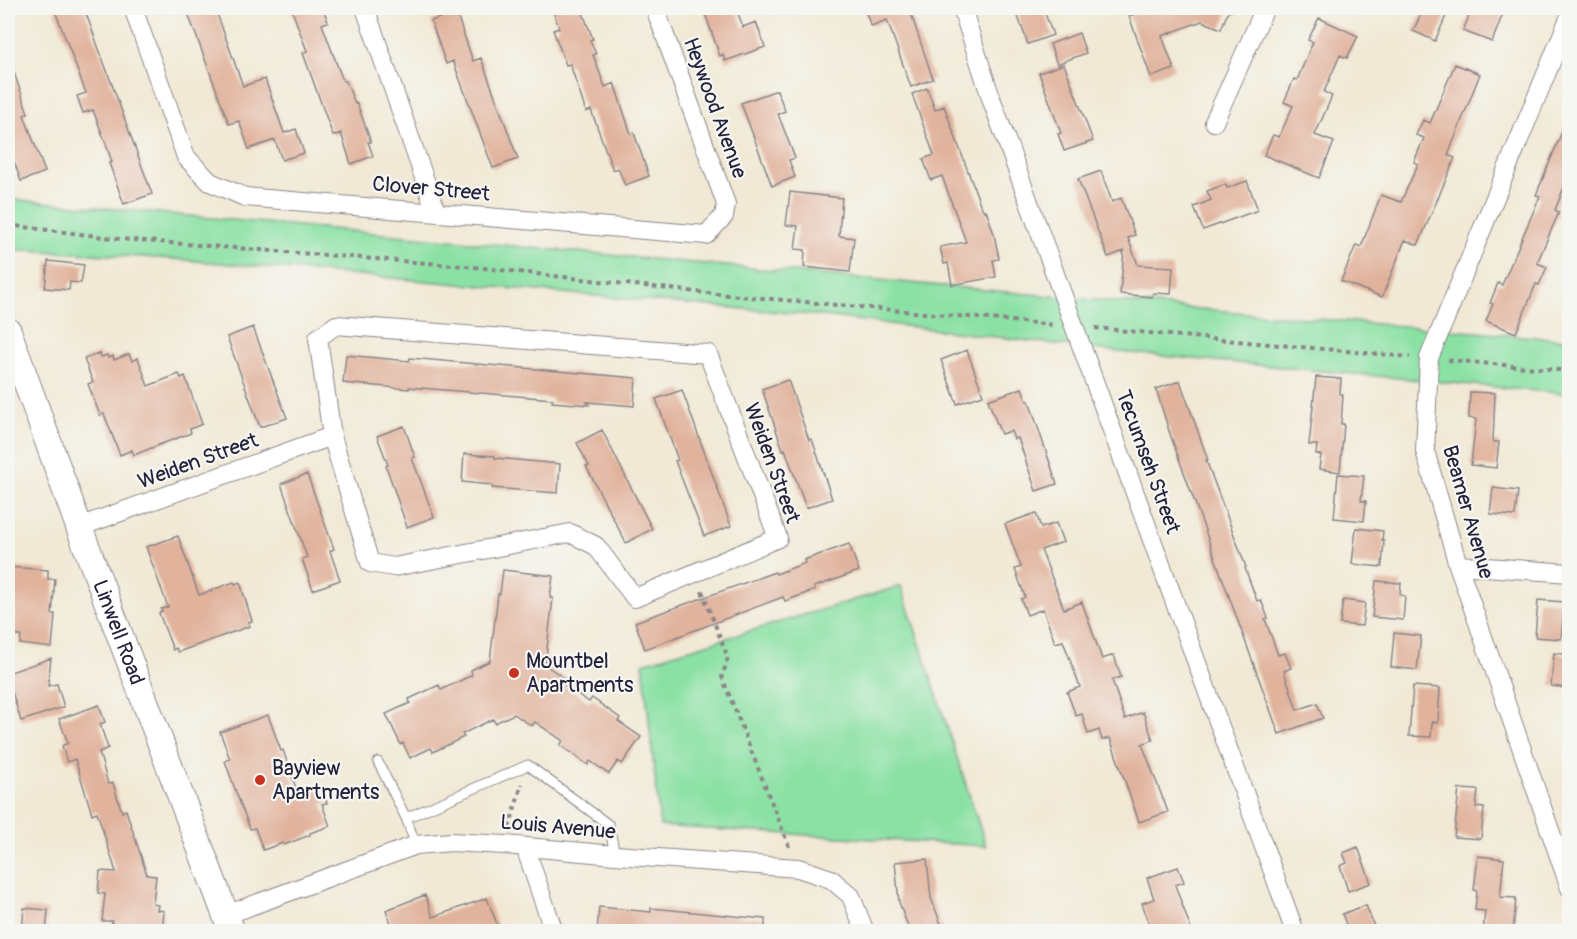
<svg xmlns="http://www.w3.org/2000/svg" width="1577" height="939" viewBox="0 0 1577 939" font-family="Pangolin,sans-serif">
  <style>
    .green { fill: #8be1a4; stroke: #568270; stroke-width: 1.5 }
    .building { fill: #e1b29c }
    .lines { fill: none; stroke-linecap: round; stroke-linejoin: round }
    .service-casing { stroke: #8a8688; stroke-width: 11 }
    .minor-casing { stroke: #8a8688; stroke-width: 20 }
    .secondary-casing { stroke: #8a8688; stroke-width: 28 }
    .path { stroke: #8a8688; stroke-width: 4; stroke-dasharray: 4.5 4.5; stroke-linecap: butt }
    .service { stroke: #fff; stroke-width: 9 }
    .minor { stroke: #fff; stroke-width: 18 }
    .secondary { stroke: #fff; stroke-width: 26 }
    .poi-dot { fill: #c8321e; stroke: #f6f6f2; stroke-width: 2 }
    .labels { text-anchor: middle; dominant-baseline: central; stroke-width: 4.5; stroke-linejoin: round; paint-order: stroke }
    .street-label { font-size: 21px; fill: #22223b; stroke: #f6f6f2 }
    .poi-label { font-size: 21px; fill: #22223b; stroke: #f6f6f2; text-anchor: start }
  </style>
  <rect width="100%" height="100%" fill="#f6f6f2"/>
  <filter id="ink" filterUnits="userSpaceOnUse"><feTurbulence type="fractalNoise" baseFrequency=".0167" numOctaves="2"/><feDisplacementMap in="SourceGraphic" scale="12" xChannelSelector="R" yChannelSelector="G"/><feConvolveMatrix kernelMatrix="1 2 1 2 8 2 1 2 1" color-interpolation-filters="sRGB"/></filter>
  <filter id="wash" filterUnits="userSpaceOnUse"><feTurbulence type="fractalNoise" baseFrequency=".008" numOctaves="4" result="noise"/><feDisplacementMap in="SourceGraphic" scale="24" xChannelSelector="R" yChannelSelector="G"/><feGaussianBlur stdDeviation="1.35" result="paint"/><feColorMatrix in="noise" values="0 0 0 0 0 0 0 0 0 0 0 0 0 0 0 0 0 1.4 0 .05"/><feComposite in="paint" operator="in"/></filter>
  <g filter="url(#wash)">
    <rect width="100%" height="100%" fill="#f1e9d5"/>
    <!-- green -->
    <path class="green" d="M8 199 1094 300 1569 340V394L1119 352 824 316 174 259 8 249Z
      M901 586 986 846 660 826 643 663Z"/>
    <g id="blocks">
      <!-- building -->
      <path class="building" d="M54 8H84L152 194 124 204 109 163 112 162 106 144 93 110 83 113 77 96 86 93Z
        M186 8H215L243 86 265 79 284 133 296 129 304 153 282 160 275 140 249 149 239 121 229 124Z
        M291 8H323L328 22 322 24 343 81H346L355 104 357 103 371 142H368L373 156 351 164 341 133 333 136 303 53 307 51Z
        M552 8H581L593 39 590 40 596 54 593 55 605 87 614 83 631 134 634 133 649 176 625 185 618 168 613 170 591 110 586 112 570 64 566 65 553 30 559 28Z
        M703 8H736L743 27 756 22 765 47 725 61 723 54 720 56Z
        M864 8H916L910 11 933 79 911 87 887 20 871 26Z
        M1034 8H1043L1053 35 1028 44 1017 14Z
        M1152 8H1235V10L1228 12 1221 29 1202 21 1162 36 1174 69 1151 77 1129 16Z
        M1424 8 1446 16 1435 41 1413 31Z
        M1472 8H1505L1492 42 1463 31Z
        M456 12 473 61 481 58 518 159 493 168 453 61 446 64 431 21Z
        M1319 18 1358 36 1347 58 1340 55 1324 92 1332 96 1315 135 1334 142 1319 178 1264 155 1273 135 1279 137 1293 106 1284 102 1294 79 1297 80 1313 42 1308 40Z
        M1079 33 1086 53 1057 64 1050 44Z
        M10 61 28 113 24 115 45 172 21 181 12 156 8 158V62Z
        M1064 64 1093 141 1064 151 1058 134 1061 133 1039 73Z
        M1455 64 1480 74 1448 155 1455 158 1418 245 1405 240 1382 297 1341 281 1356 245 1361 247 1381 195 1401 202 1418 164 1414 162 1424 138 1416 135 1423 120 1430 123Z
        M927 88 935 110 944 106 980 204 984 211 986 210 994 234 999 259 993 260 996 277 952 285 948 263 944 264 940 247 966 242 942 176 931 180 923 159 934 155 912 94Z
        M777 90 785 111 778 114 795 158 789 160 795 177 772 186 741 103Z
        M1569 115V175L1555 210 1559 212 1537 263 1547 267 1539 285 1536 284 1516 333 1486 321 1493 304 1490 303 1498 283 1502 285 1540 196 1536 195Z
        M1101 171 1112 202 1121 198 1135 235 1128 238 1138 265 1173 267 1171 294 1153 293 1152 297 1120 294 1124 251 1108 257 1078 179Z
        M1247 181 1258 210 1203 230 1194 207 1211 200 1207 191 1226 184 1227 188Z
        M790 192 842 198 839 236 854 238 850 272 804 267 805 250 795 249 798 226 786 225Z
        M48 261 84 265 81 283 70 282 69 290 45 288Z
        M253 327 287 418 260 427 227 337Z
        M967 350 983 395 957 404 941 360Z
        M100 353 101 357 107 355 108 358 113 356 114 360 129 354 132 361 138 358 148 386 179 374 181 378 185 376 202 424 190 429 191 433 164 443 134 455 132 450 120 455 104 414 100 415 88 384 93 382 84 359Z
        M346 355 409 361 410 358 636 378 634 406 587 402 589 405 552 402 553 399 409 387V389L343 383Z
        M1316 377 1341 379 1340 394 1343 395 1341 424H1344L1340 472 1319 469 1321 455 1316 454 1317 445H1309Z
        M788 380 809 440 812 439 832 499 806 508 785 449 783 450 762 389Z
        M1180 381 1208 460H1206L1246 567 1245 568 1257 601 1261 600 1268 618 1265 619 1278 655 1285 653 1291 668 1284 671 1297 710 1317 703 1323 718 1279 734 1170 434 1156 389Z
        M1022 388 1027 401H1029L1057 484 1036 491 1018 438 1014 439 1011 431 1001 434 988 400Z
        M682 390 731 526 704 536 675 461 678 460 656 399Z
        M1470 392 1495 393 1493 442H1499L1496 468 1471 465 1476 419 1469 418Z
        M404 426 415 457 412 458 434 517 407 527 386 466 388 465 377 436Z
        M602 430 652 529 626 543 586 466H589L577 443Z
        M464 454 495 456V458L560 464 558 493 492 488V485L462 482Z
        M307 474 334 549 330 551 340 580 313 590 302 559 307 557 281 484Z
        M1338 474 1364 476 1361 501H1366L1364 521 1334 518Z
        M1493 488 1518 491 1515 516 1490 514Z
        M1036 513 1041 528 1056 523 1063 542 1041 550 1064 609 1082 602 1102 659 1114 655 1121 677 1112 680 1125 719 1143 712 1153 740 1142 744 1168 812 1139 822 1110 738 1102 740 1099 730 1088 734 1082 714 1076 716 1067 692 1080 687 1063 641 1055 643 1043 609 1027 615 1021 599 1025 597 1015 569 1021 567 1005 524Z
        M1356 528 1383 531 1382 540H1384L1382 567 1352 564Z
        M178 536 199 595 234 582 235 584 240 582 252 621 248 622 250 626 178 652 176 648 173 650 159 613 162 611 161 609 168 607 146 547Z
        M849 544 859 571 814 587 815 590 785 601 783 597 645 649 635 622 775 572 776 574 805 563 804 560Z
        M8 567 48 570V579H55L52 614H55L52 648 20 644 21 636 12 635 15 603 12 602 13 588 8 587Z
        M503 570 553 576 550 598H553L545 665 566 679 563 684 589 702 592 698 620 718 618 721 641 737 622 764 618 761 609 774 590 761 588 765 560 745 563 741 535 722 532 726 514 714 495 723 493 719 462 734 464 737 433 752 431 748 410 758 403 743 401 745 386 714 410 703 409 699 439 685 441 690 472 675 471 670 490 661 498 594H500Z
        M1376 581 1401 583 1400 595 1405 596 1403 620 1372 617Z
        M1343 600 1365 603 1362 626 1340 624Z
        M1538 600 1565 602 1561 639 1535 637Z
        M1394 633 1421 636 1417 670 1391 667Z
        M1554 653 1569 655V688L1551 686Z
        M51 658 48 686 57 684 64 707 21 721 8 679V673Z
        M1413 686 1440 688 1438 723 1432 722 1431 737 1409 736Z
        M99 705 105 722 100 724 108 748 99 752 108 784 113 783 122 812 126 810 147 875 156 876 153 904 158 905 157 910 164 911 162 932H111L112 921H102L105 894 98 893 100 871 116 872 97 812 92 814 75 759 67 762 62 746 68 743 59 719Z
        M268 715 281 751 283 750 298 794 316 787 317 789 321 787 327 803 322 804 330 826 310 833V835L284 845 283 843 263 850 255 828 250 829 236 792 225 761 230 759 220 732Z
        M1459 789 1478 790 1476 807 1484 808 1481 839 1454 837Z
        M1358 847 1371 883 1348 891 1340 866 1347 863 1343 853Z
        M1478 856 1504 859 1500 897 1516 898 1513 932H1483L1485 911 1475 910 1477 891 1474 890Z
        M927 859 931 898 944 932H910L899 902 895 862Z
        M1178 867 1184 882 1175 885 1192 932H1152L1142 903 1154 899 1147 878Z
        M425 895 433 917 487 898 500 932H394L386 910Z
        M1366 905 1376 932H1349L1342 914Z
        M599 907 651 912V908L765 919V932H597Z
        M24 908 48 910 46 932H22Z"/>
    </g>
  </g>
  <g filter="url(#ink)">
    <use href="#blocks" fill-opacity="0" stroke="#8a8688" stroke-width="1.5"/>
    <g class="lines">
      <!-- service casing -->
      <g class="service-casing">
        <path id="service" d="M378 762 406 818 416 845
          M406 818 528 765 609 825 615 855"/>
      </g>
      <!-- minor casing -->
      <g class="minor-casing">
        <path id="minor" d="M133 8 186 157 210 182 245 197 706 235 724 216 726 204 655 8
          M365 8 436 212
          M962 8 992 101 1295 932
          M1570 16 1429 358 1425 451 1458 565 1570 888
          M1214 122 1265 8
          M336 325 708 354 778 538 635 598 596 546 570 533 394 567 370 563 332 436 318 338Z
          M79 527 332 436
          M1458 565 1570 573
          M525 847 554 932
          M226 915 416 845 451 842 505 845 615 855 798 868 831 879 851 896 865 932"/>
      </g>
      <!-- secondary casing -->
      <g class="secondary-casing">
        <g id="secondary">
          <path id="s1" d="M8 331 79 527 232 932"/>
        </g>
      </g>
      <!-- path -->
      <path class="path" d="M8 225 120 239 465 266 707 293 1055 325
        M1095 328 1410 357
        M1448 360 1570 371
        M702 591 728 658 722 677 790 849
        M509 828 522 784"/>
      <!-- service -->
      <use href="#service" class="service"/>
      <!-- minor -->
      <use href="#minor" class="minor"/>
      <!-- secondary -->
      <use href="#secondary" class="secondary"/>
    </g>
  </g>
  <!-- markers -->
  <g class="poi-dot">
    <circle cx="514" cy="673" r="6"/>
    <circle cx="260" cy="780" r="6"/>
  </g>
  <g class="labels">
    <!-- street labels -->
    <g class="street-label">
      <text transform="translate(715 108) rotate(70)">Heywood Avenue</text>
      <text transform="translate(431 189) rotate(5)">Clover Street</text>
      <text transform="translate(198 461) rotate(-20)">Weiden Street</text>
      <text transform="translate(1148 462) rotate(70)">Tecumseh Street</text>
      <text transform="translate(772 463) rotate(70)">Weiden Street</text>
      <text transform="translate(1468 512) rotate(74)">Beamer Avenue</text>
      <text stroke="none"><textPath href="#s1" startOffset="321">Linwell Road</textPath></text>
      <text transform="translate(558 827) rotate(5)">Louis Avenue</text>
    </g>
    <!-- poi labels -->
    <g class="poi-label">
      <text x="526" y="661">Mountbel<tspan x="526" dy="24">Apartments</tspan></text>
      <text x="272" y="768">Bayview<tspan x="272" dy="24">Apartments</tspan></text>
    </g>
  </g>
  <!-- margin -->
  <rect width="1577" height="939" fill="none" stroke="#f6f6f2" stroke-width="30"/>
</svg>
